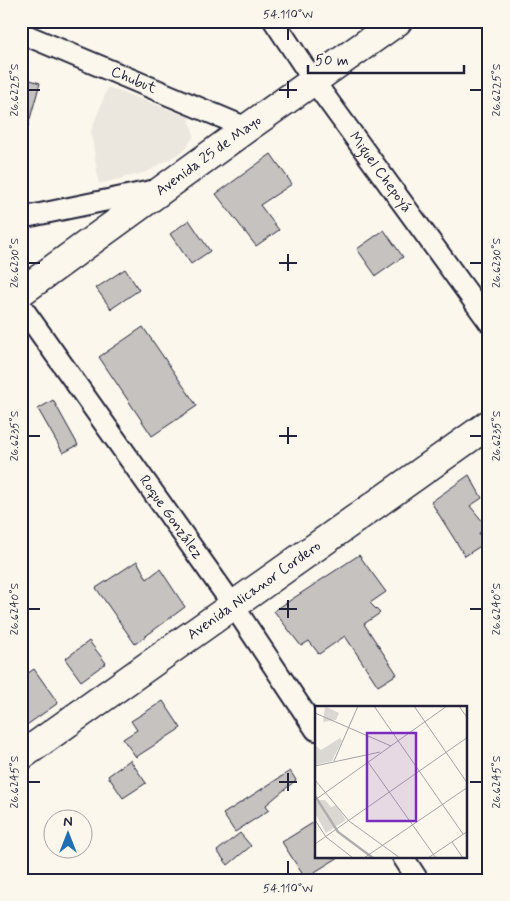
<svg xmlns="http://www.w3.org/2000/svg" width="510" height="901" viewBox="0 0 510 901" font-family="Mynerve,sans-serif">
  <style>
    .built { fill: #ebe7df }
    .building { fill: #c6c2c0; stroke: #22223b }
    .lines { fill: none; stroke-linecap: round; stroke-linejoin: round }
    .minor-casing { stroke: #22223b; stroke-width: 24 }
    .secondary-casing { stroke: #22223b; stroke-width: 31 }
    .minor { stroke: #fbf7ec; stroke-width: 20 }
    .secondary { stroke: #fbf7ec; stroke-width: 28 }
    .ticks { fill: none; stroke: #22223b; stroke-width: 2 }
    .labels { text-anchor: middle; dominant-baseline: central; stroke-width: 4.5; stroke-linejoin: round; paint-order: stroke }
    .street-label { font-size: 15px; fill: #22223b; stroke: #fbf7ec }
    .inset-river { fill: none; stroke: #b1aeb0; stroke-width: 2.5 }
    .inset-road { fill: none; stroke: #a4a2a5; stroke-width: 1 }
    .view { fill: #7b2cbf; fill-opacity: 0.15; stroke: #7b2cbf; stroke-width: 2.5 }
    .inset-edge { fill: none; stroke: #22223b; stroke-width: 2.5 }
    .neatline { fill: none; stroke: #22223b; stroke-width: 2 }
    .ticks-label { font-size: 12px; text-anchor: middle; fill: #22223b }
  </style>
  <rect width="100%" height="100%" fill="#fbf7ec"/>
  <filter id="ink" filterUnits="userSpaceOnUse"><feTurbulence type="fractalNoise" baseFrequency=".02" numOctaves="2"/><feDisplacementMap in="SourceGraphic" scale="10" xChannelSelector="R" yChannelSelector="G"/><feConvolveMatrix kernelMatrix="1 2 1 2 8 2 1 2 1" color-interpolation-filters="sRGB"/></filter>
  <g filter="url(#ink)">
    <!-- built -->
    <path class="built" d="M108 87 189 117 194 136 185 150 147 172 99 184 91 131Z"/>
    <!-- building -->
    <path class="building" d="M21 77 40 83 26 133 21 132Z
      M271 154 292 184 260 205 279 230 256 246 216 194Z
      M189 220 210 251 191 264 170 234Z
      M384 230 403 257 376 276 357 249Z
      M125 269 139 290 111 309 96 288Z
      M143 327 197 406 152 436 99 357Z
      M53 400 78 445 63 453 38 409Z
      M469 475 482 498 470 506 488 528 479 533 485 543 465 556 431 502Z
      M359 555 386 592 370 603 380 613 364 624 397 674 378 686 345 636 319 654 309 641 301 646 274 611Z
      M137 561 147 579 160 569 185 607 135 644 96 588Z
      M89 641 106 663 81 681 65 659Z
      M34 669 58 703 21 729V678Z
      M163 701 181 728 136 757 123 739 137 730 131 721Z
      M130 760 146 783 123 798 108 776Z
      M290 771 296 780 266 805 269 810 235 832 223 814Z
      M316 821V857H339L305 878 282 842Z
      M240 833 251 846 228 865 217 851Z"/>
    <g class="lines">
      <!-- minor casing -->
      <g class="minor-casing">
        <g id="minor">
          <path id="s1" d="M274 21 313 80 489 322"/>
          <path id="s2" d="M21 33 247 128"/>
          <path d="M21 218 156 190"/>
          <path id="s3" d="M21 306 233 605 316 730"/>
          <path d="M403 857 418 880"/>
        </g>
      </g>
      <!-- secondary casing -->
      <g class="secondary-casing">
        <g id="secondary">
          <path id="s4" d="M21 292 247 128 398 21"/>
          <path id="s5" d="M21 756 489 424"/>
        </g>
      </g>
      <!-- minor -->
      <use href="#minor" class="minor"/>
      <!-- secondary -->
      <use href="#secondary" class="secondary"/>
    </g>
  </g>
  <!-- ticks -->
  <path class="ticks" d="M288 28V40M288 81V98M28 90H40M279 90H297M470 90H482M288 254V271M28 263H40M279 263H297M470 263H482M288 427V444M28 436H40M279 436H297M470 436H482M288 600V618M28 609H40M279 609H297M470 609H482M288 773V791M28 782H40M279 782H297M470 782H482M288 861V874"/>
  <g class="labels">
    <!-- street labels -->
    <g class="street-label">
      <text stroke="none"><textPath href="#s2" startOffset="122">Chubut</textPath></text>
      <text stroke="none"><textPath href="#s4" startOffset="232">Avenida 25 de Mayo</textPath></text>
      <text stroke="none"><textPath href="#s1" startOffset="185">Miguel Chepoyá</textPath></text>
      <text stroke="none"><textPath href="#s3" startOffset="259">Roque González</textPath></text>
      <text stroke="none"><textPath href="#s5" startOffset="286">Avenida Nicanor Cordero</textPath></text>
    </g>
  </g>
  <!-- overview -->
  <g transform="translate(315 706)">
    <rect width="152" height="152" fill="#fbf7ec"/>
    <path d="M10 0 24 7 21 14 8 16ZM25 32 27 35 17 55 0 59V39L6 44ZM5 94H10L16 101 21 99 31 114 11 127 0 107V97Z" fill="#dbd8d3"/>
    <path class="inset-river" d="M0 90 23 126 58 152"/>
    <path class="inset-road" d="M59 0 148 128M99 0 153 78M144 0 153 13M0 7 76 40M19 55 43 0M53 56 121 152M0 60 65 46M0 74 34 115 85 152M0 94 132 0M0 114 11 131 38 152M137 136 148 152M0 138 153 31M49 152 153 81M113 152 153 125"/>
    <path class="view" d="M52 27H101V115H52Z"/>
    <rect width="152" height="152" class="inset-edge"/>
  </g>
  <!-- margin -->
  <rect width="510" height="901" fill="none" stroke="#fbf7ec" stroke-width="55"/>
  <!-- north arrow -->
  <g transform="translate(68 834)"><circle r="24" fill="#fbf7ec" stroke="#a4a2a5"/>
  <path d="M0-4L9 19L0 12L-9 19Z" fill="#1f6fb2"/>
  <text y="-8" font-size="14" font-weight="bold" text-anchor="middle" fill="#22223b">N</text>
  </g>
  <!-- scale -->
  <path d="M308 65v8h156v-8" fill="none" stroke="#22223b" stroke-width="2.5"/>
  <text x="315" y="65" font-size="15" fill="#22223b" stroke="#fbf7ec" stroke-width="4" paint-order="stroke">50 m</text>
  <rect x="28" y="28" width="454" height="846" class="neatline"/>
  <g class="ticks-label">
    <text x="288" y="18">54.110°W</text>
    <text transform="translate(14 90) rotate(-90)" y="4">26.6225°S</text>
    <text transform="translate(496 90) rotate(-90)" y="4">26.6225°S</text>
    <text transform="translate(14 263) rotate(-90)" y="4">26.6230°S</text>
    <text transform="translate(496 263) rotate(-90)" y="4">26.6230°S</text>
    <text transform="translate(14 436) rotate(-90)" y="4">26.6235°S</text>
    <text transform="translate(496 436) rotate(-90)" y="4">26.6235°S</text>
    <text transform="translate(14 609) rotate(-90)" y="4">26.6240°S</text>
    <text transform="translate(496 609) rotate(-90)" y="4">26.6240°S</text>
    <text transform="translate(14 782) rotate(-90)" y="4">26.6245°S</text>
    <text transform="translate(496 782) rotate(-90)" y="4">26.6245°S</text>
    <text x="288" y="892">54.110°W</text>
  </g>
</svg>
